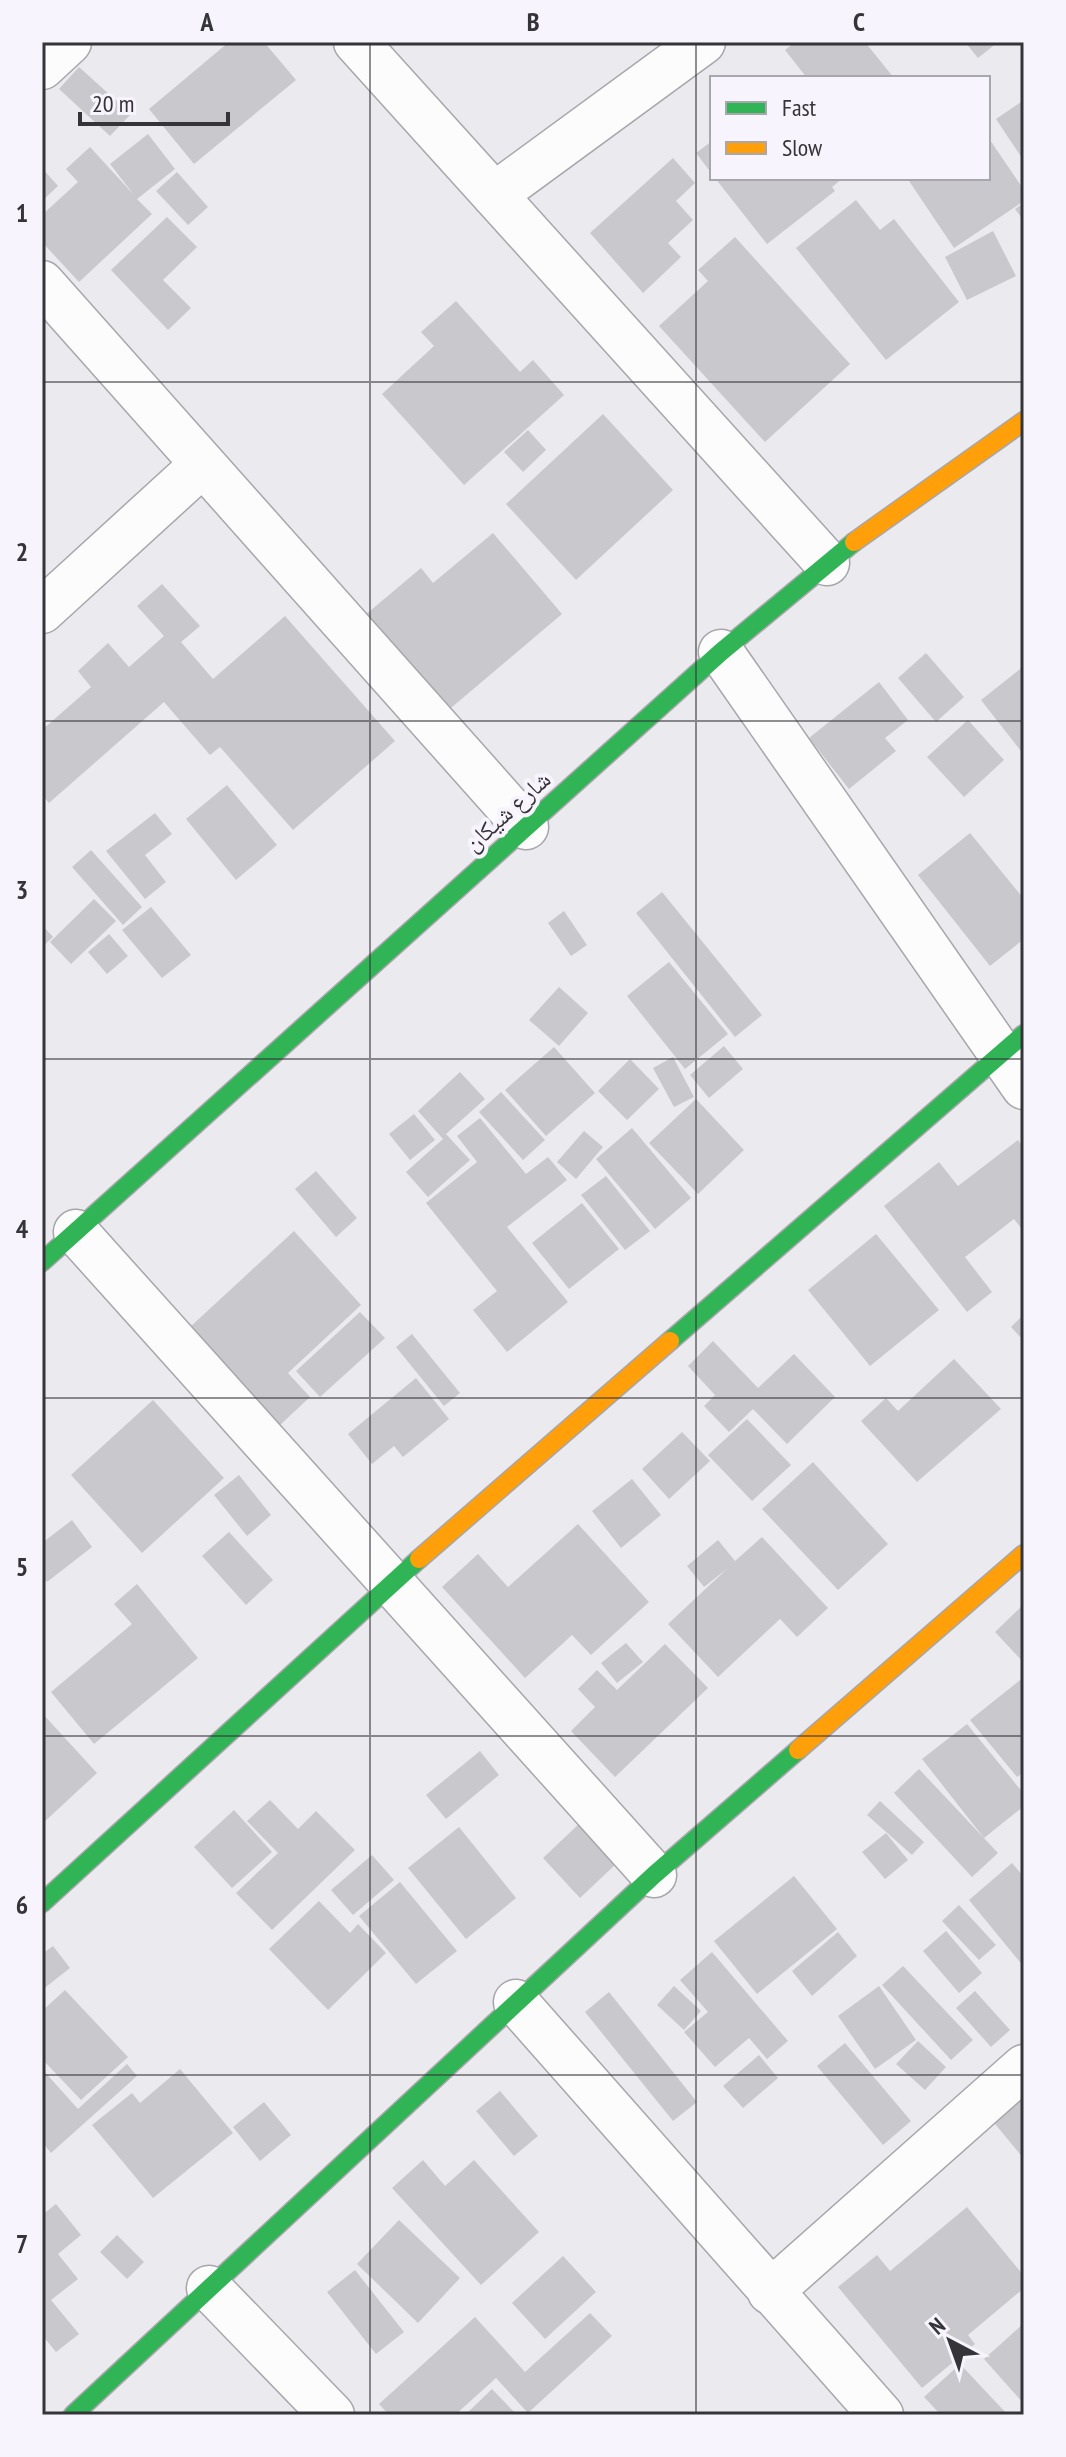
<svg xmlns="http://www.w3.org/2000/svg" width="1066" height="2457" viewBox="0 0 1066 2457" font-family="'PT Sans Narrow','Noto Naskh Arabic',sans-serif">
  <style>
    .building { fill: #c9c8cd }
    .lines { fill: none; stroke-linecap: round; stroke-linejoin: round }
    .street-casing { stroke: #a7a6ab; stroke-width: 47 }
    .fast-casing { stroke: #a7a6ab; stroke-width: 21 }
    .slow-casing { stroke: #a7a6ab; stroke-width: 21 }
    .street { stroke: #fcfcfd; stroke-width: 44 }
    .fast { stroke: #30b455; stroke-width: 18 }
    .slow { stroke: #ff9f0a; stroke-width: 18 }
    .grid { fill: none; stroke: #353438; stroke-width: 2; stroke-opacity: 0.55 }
    .labels { text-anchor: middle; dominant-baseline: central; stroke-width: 8; stroke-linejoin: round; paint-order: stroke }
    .street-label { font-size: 24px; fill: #353438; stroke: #f7f4fd }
    .neatline { fill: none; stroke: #353438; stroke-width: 3 }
    .grid-label { font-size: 26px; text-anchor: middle; font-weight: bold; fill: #353438 }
  </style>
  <rect width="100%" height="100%" fill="#ebeaef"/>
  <!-- building -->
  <path class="building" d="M229 42H264L296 80 194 164 149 109Z
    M795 42H865L894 78H807L785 50Z
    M965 42H998L978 58Z
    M79 67 131 114 110 136 59 89Z
    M1024 100V161L996 119Z
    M148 134 175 169 137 199 152 214 79 282 42 242V215L78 182 66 169 90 147 134 195 110 164Z
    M988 137 1024 190V201L954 248 907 178H988Z
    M712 141V174L696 153Z
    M673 158 695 183 676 201 693 220 668 243 681 257 643 293 590 233Z
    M42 168 58 186 42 201Z
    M177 172 208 207 188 225 156 191Z
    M715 178H843L832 187 835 191 767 244Z
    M856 200 880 230 894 219 959 302 886 360 796 248Z
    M1024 203V221L1015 209Z
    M167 217 197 247 163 280 191 308 168 330 111 270Z
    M993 231 1016 276 967 300 945 257Z
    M735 237 850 364 765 442 659 326 708 281 698 270Z
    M456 301 520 372 533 360 564 395 464 485 382 394 434 346 421 332Z
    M603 414 673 490 576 580 506 504Z
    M528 430 546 450 523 472 504 452Z
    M493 533 562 614 445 713 364 616 421 568 433 583Z
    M162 584 200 626 181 642 213 679 285 616 395 741 293 830 220 747 210 755 164 702 49 803 42 795V730L91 687 78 671 108 643 129 667 164 636 137 606Z
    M926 653 964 697 936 722 898 678Z
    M1024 666V755L981 700Z
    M879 682 908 720 885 738 896 751 849 789 809 738Z
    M968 720 1004 760 964 797 927 757Z
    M227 785 277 845 236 880 186 819Z
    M155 813 172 834 145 855 166 882 145 899 106 851Z
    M970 833 1024 899V939L990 966 918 875Z
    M91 850 142 907 123 925 72 867Z
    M662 892 762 1015 735 1037 636 913Z
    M94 899 116 921 71 964 50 942Z
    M151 907 191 955 162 978 122 930Z
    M564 911 587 945 571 956 548 923Z
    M42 925 53 937 42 947Z
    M109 934 128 956 107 974 88 952Z
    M669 962 728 1034 685 1069 627 996Z
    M559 987 588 1013 559 1046 529 1020Z
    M724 1046 743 1069 709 1098 690 1075Z
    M554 1047 595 1093 546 1136 505 1090Z
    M673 1057 694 1097 674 1107 653 1068Z
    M630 1059 659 1089 627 1120 598 1091Z
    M460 1072 485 1099 446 1134 470 1160 428 1197 406 1172 443 1139 418 1111Z
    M501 1092 545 1140 523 1160 479 1112Z
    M696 1099 744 1150 698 1194 649 1143Z
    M414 1114 435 1140 410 1160 389 1134Z
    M480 1118 526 1174 548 1157 567 1180 507 1227 568 1302 507 1352 473 1310 497 1291 426 1203 477 1162 457 1136Z
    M632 1128 691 1198 655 1229 596 1159Z
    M584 1131 603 1147 576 1179 557 1162Z
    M1018 1140 1024 1148V1232L1014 1219 965 1257 992 1292 967 1312 884 1206 939 1162 958 1186Z
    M316 1171 357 1218 336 1237 295 1189Z
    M606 1176 650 1231 625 1250 581 1195Z
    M582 1203 619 1249 569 1289 532 1243Z
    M294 1231 361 1305 288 1373 310 1397 279 1426 189 1328Z
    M876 1234 939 1310 870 1366 808 1290Z
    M360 1312 385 1338 320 1397 296 1371Z
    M1024 1314V1341L1011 1327Z
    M412 1334 460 1393 444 1406 396 1347Z
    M713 1341 758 1388 794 1354 835 1397 787 1444 753 1409 729 1432 704 1406 715 1395 688 1366Z
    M954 1359 1001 1409 917 1482 861 1421 886 1398 898 1411Z
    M416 1378 449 1419 403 1457 394 1446 372 1464 348 1434Z
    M153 1400 224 1478 142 1553 71 1475Z
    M747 1419 791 1465 752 1501 708 1455Z
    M682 1432 710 1461 669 1499 642 1469Z
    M813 1462 888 1544 838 1590 762 1509Z
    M239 1475 271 1515 247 1536 214 1495Z
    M632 1479 661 1515 621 1548 592 1511Z
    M72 1520 92 1547 47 1582 42 1576V1543Z
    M578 1524 649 1602 591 1655 572 1635 525 1678 442 1587 478 1554 508 1587Z
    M229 1532 273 1580 246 1605 202 1556Z
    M762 1537 828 1608 797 1637 780 1619 718 1677 668 1624 728 1568 704 1587 687 1566 718 1540 735 1561Z
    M137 1584 198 1658 94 1744 51 1692 132 1624 114 1604Z
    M1024 1604V1663L995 1632Z
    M626 1643 643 1662 617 1683 601 1663Z
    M665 1644 708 1688 615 1777 571 1731 595 1707 578 1689 597 1670 617 1690Z
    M1024 1677V1772L1017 1777 970 1720Z
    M42 1713 97 1773 42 1824Z
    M967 1724 1024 1794V1806L984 1838 922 1759Z
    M480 1751 499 1775 446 1819 426 1795Z
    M919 1769 998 1853 972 1877 894 1793Z
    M270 1800 298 1829 316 1811 355 1850 272 1930 236 1893 278 1853 247 1821Z
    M880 1801 924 1842 912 1855 867 1815Z
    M234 1810 272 1852 232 1888 194 1847Z
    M581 1822 617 1863 580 1898 543 1858Z
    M459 1827 516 1898 466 1939 408 1868Z
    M886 1833 908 1860 885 1879 862 1852Z
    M372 1855 394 1880 353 1915 331 1890Z
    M1012 1863 1024 1877V1967L969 1900Z
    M794 1876 837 1929 757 1994 714 1941Z
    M400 1882 457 1951 416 1984 359 1916Z
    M319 1901 350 1933 358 1924 386 1953 328 2010 269 1949Z
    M959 1905 996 1945 979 1960 942 1921Z
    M946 1931 982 1973 959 1993 923 1951Z
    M838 1932 857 1956 812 1996 792 1971Z
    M53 1946 70 1968 42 1990V1954Z
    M712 1952 788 2041 767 2059 749 2038 715 2067 684 2032 708 2012 680 1980Z
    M903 1966 973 2040 951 2060 882 1985Z
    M674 1986 701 2011 684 2030 657 2005Z
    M879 1986 916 2040 875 2069 838 2016Z
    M65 1990 128 2057 81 2100 42 2059V2011Z
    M975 1991 1010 2030 991 2047 956 2008Z
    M609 1992 697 2102 673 2121 585 2012Z
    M918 2041 946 2067 925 2090 896 2064Z
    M845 2043 911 2121 883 2145 817 2066Z
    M759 2055 778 2078 743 2108 723 2086Z
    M127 2064 137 2076 51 2153 42 2142V2069L78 2109Z
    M180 2069 233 2133 153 2198 92 2125 132 2093 140 2103Z
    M1024 2083V2159L987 2114Z
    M500 2091 538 2136 514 2156 476 2111Z
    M264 2102 291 2135 260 2161 233 2127Z
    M423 2160 445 2186 474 2160 539 2232 481 2285 392 2188Z
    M56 2204 81 2235 58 2254 78 2279 51 2300 79 2334 56 2352 42 2335V2215Z
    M967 2207 1024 2276V2288L968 2335 975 2344 922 2388 838 2287 877 2255 890 2271Z
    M399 2220 460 2278 418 2323 357 2264Z
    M117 2235 144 2262 127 2279 100 2252Z
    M563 2256 596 2292 545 2339 512 2303Z
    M355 2270 404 2332 376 2354 327 2292Z
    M590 2313 612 2336 528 2413 496 2378 455 2415H389L379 2404 475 2317 525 2372Z
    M1024 2323V2404L984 2359Z
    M960 2364 1008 2415H941L924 2397Z
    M492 2389 517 2415H465Z"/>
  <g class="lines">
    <!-- street casing -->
    <g class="street-casing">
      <path id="street" d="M356 42 827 563
        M42 67 69 42
        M494 195 703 42
        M42 283 526 827
        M42 611 203 464
        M721 652 1024 1087
        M76 1232 654 1875
        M516 2002 881 2415
        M209 2288 332 2415
        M770 2292 1024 2067"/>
    </g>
    <!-- fast casing -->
    <g class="fast-casing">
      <path id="fast" d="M42 1262 721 652 854 542
        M670 1341 1024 1034
        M42 1903 419 1559
        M73 2415 654 1875 798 1750"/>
    </g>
    <!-- slow casing -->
    <g class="slow-casing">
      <path id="slow" d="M854 542 1024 421
        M419 1559 670 1341
        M798 1750 1024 1554"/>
    </g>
    <!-- street -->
    <use href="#street" class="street"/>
    <!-- fast -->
    <use href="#fast" class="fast"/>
    <!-- slow -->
    <use href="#slow" class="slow"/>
  </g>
  <!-- grid -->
  <path class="grid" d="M370 42V2415M696 42V2415M42 382H1024M42 721H1024M42 1059H1024M42 1398H1024M42 1736H1024M42 2075H1024"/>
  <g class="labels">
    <!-- street labels -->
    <g class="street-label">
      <text transform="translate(507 811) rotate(-42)">شارع شيكان</text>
    </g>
  </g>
  <!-- border -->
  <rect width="1066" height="2457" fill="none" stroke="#f7f4fd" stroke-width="88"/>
  <!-- legend -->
  <rect x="710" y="76" width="280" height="104" fill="#f7f4fd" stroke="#a9a7ae" stroke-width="2"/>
  <rect x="726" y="102" width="40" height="12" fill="#30b455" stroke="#a9a7ae" stroke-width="2"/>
  <text x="782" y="116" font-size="24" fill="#353438">Fast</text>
  <rect x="726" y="142" width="40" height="12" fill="#ff9f0a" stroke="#a9a7ae" stroke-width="2"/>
  <text x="782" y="156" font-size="24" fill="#353438">Slow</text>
  <!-- north arrow -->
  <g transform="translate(950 2341) rotate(319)" stroke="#f7f4fd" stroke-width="6" paint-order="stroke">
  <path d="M0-6L14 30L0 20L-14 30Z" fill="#353438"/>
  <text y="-12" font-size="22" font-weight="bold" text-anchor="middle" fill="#353438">N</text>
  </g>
  <!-- scale -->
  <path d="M80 112v12h148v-12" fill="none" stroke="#353438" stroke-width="4"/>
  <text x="92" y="112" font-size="24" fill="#353438" stroke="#f7f4fd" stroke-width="6" paint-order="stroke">20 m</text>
  <rect x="44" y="44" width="978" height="2369" class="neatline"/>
  <g class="grid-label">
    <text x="207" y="31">A</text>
    <text x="533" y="31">B</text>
    <text x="859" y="31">C</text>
    <text x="22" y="222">1</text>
    <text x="22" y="561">2</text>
    <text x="22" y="899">3</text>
    <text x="22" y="1238">4</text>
    <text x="22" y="1576">5</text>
    <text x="22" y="1914">6</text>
    <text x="22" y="2253">7</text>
  </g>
</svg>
